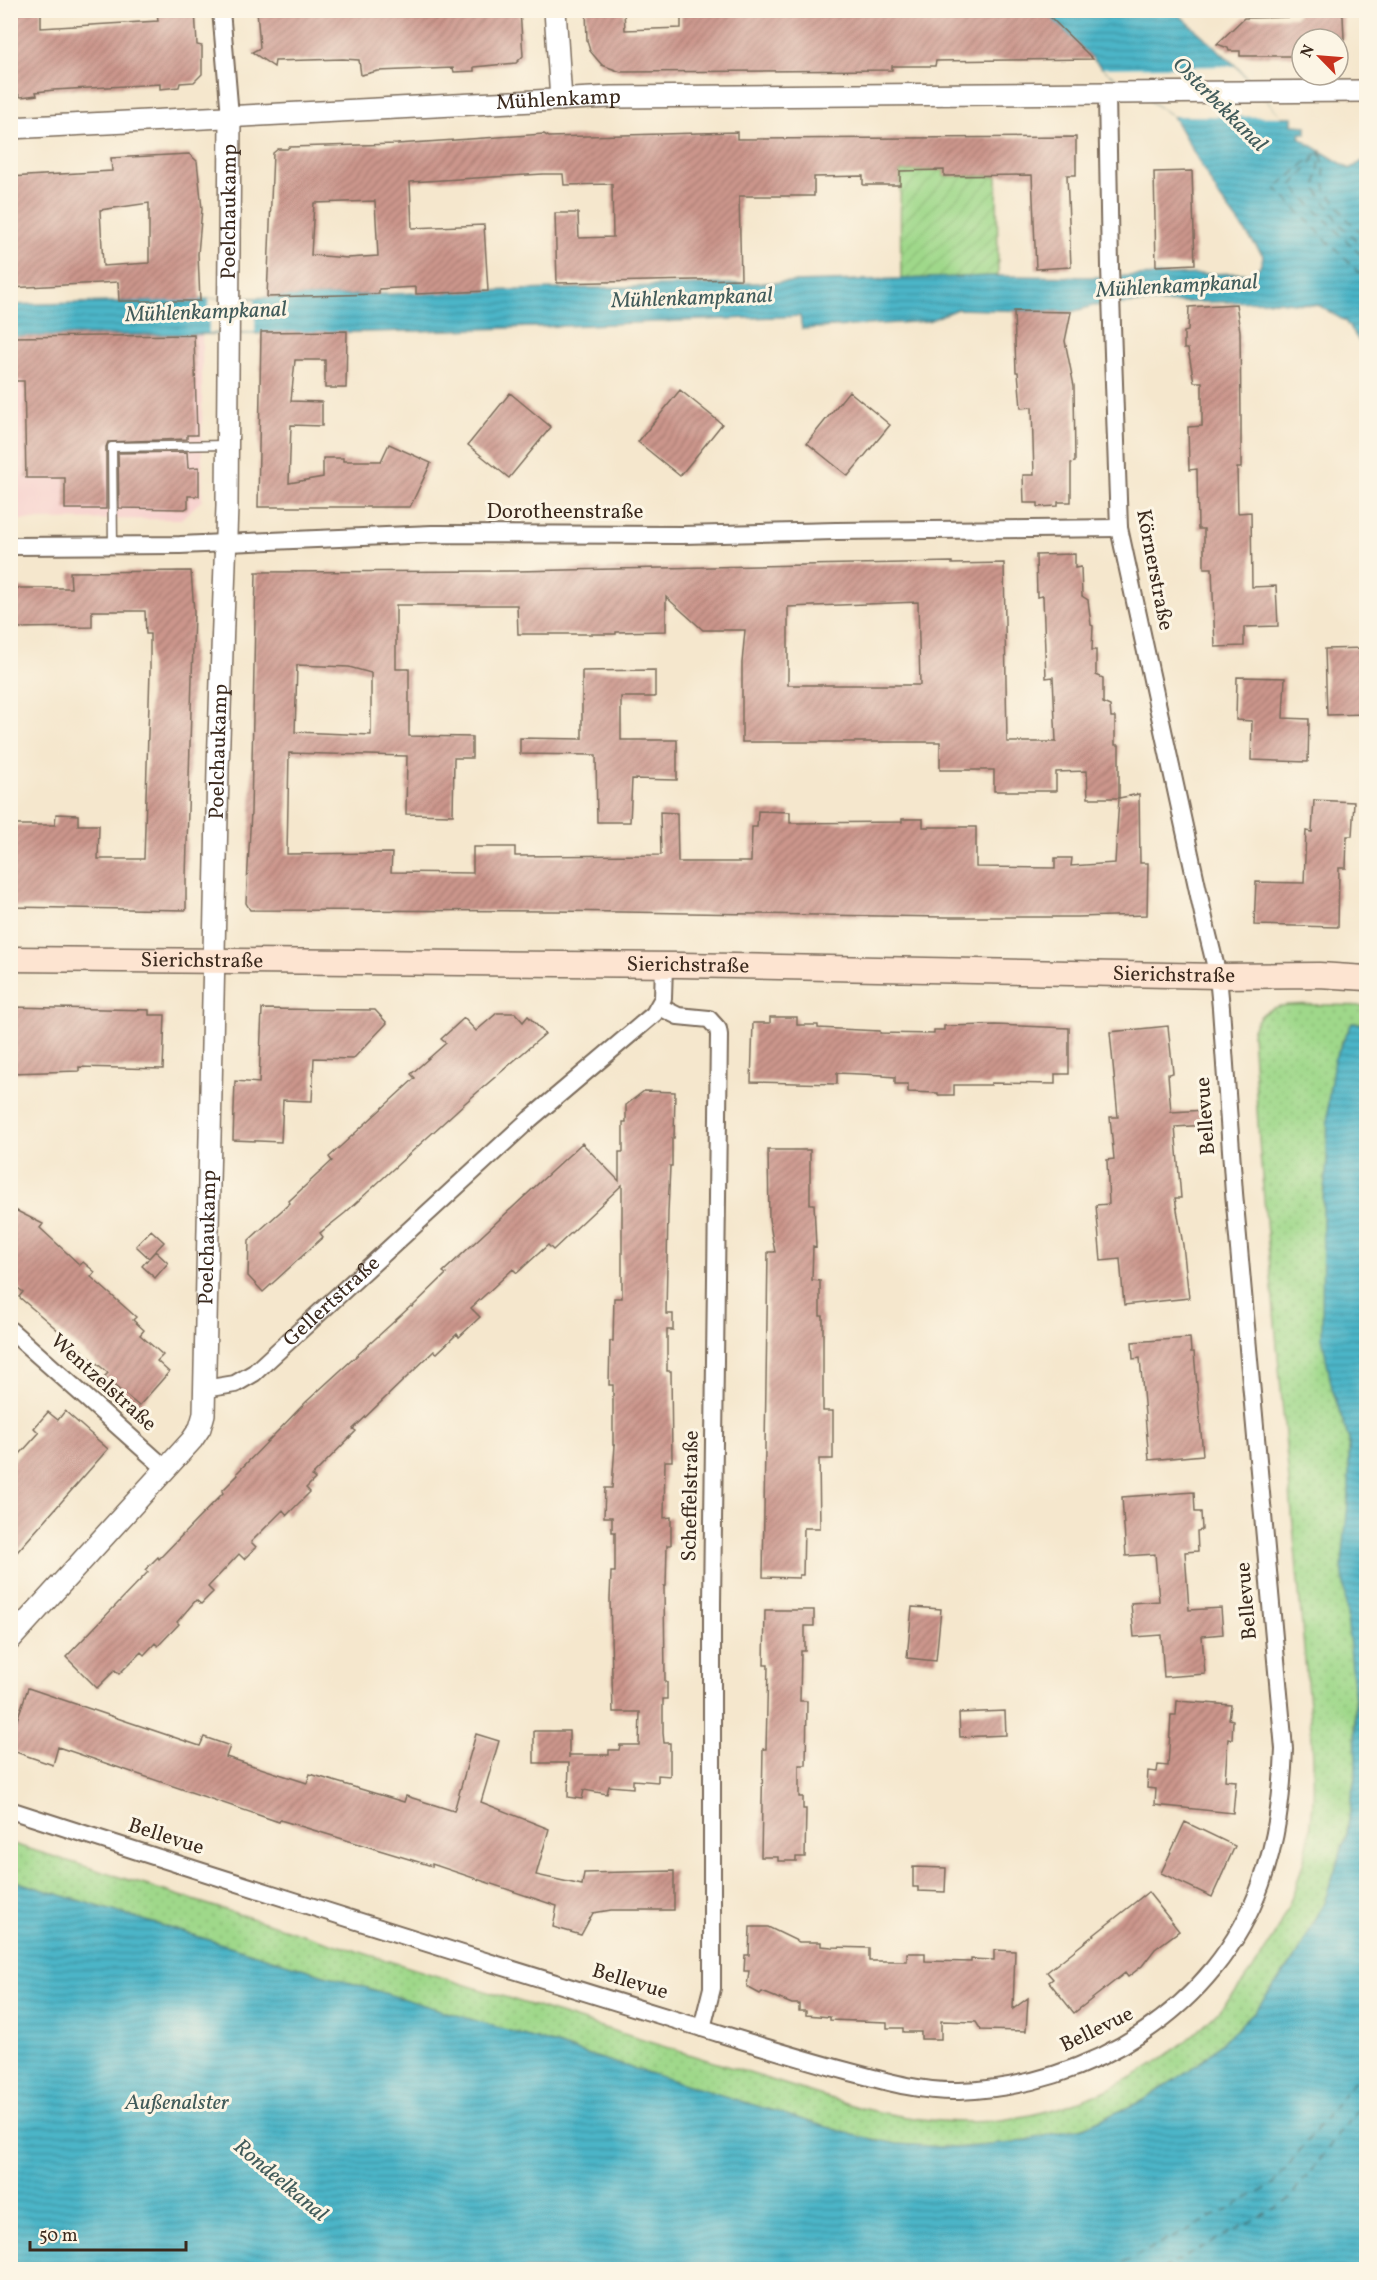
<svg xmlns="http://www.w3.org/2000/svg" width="1377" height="2280" viewBox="0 0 1377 2280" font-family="Vollkorn,serif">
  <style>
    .built { fill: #f7d0cd }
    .grass { fill: url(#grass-dots); stroke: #6d8154; stroke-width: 1.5 }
    .garden { fill: url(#garden-furrows); stroke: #6d8154; stroke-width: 1.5 }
    .water { fill: url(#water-rules); stroke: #437073; stroke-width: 1.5 }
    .pier { fill: #f5e7cd }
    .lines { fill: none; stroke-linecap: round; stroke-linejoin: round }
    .ferry { stroke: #415b5a; stroke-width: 1.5; stroke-dasharray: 8 6; stroke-linecap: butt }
    .building { fill: url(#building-hatch); fill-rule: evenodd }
    .service-casing { stroke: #7c6c5b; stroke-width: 11 }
    .minor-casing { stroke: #7c6c5b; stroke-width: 20 }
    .tertiary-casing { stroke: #7c6c5b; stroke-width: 24 }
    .secondary-casing { stroke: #7c6c5b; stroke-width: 27 }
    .service { stroke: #fff; stroke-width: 8 }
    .minor { stroke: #fff; stroke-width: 16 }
    .tertiary { stroke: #fff; stroke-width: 21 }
    .secondary { stroke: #fde4d1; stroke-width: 24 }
    .labels { text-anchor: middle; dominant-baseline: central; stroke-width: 6; stroke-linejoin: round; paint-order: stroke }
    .street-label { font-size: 21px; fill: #3b2a1e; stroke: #fcf5e5 }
    .water-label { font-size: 22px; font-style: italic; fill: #415b5a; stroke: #fcf5e5 }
  </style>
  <defs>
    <pattern id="grass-dots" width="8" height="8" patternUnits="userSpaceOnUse" patternTransform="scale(1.5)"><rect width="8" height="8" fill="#9fd88a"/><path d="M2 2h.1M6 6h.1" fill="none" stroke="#8aba77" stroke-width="1.8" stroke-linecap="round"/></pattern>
    <pattern id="garden-furrows" width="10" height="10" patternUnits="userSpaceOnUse" patternTransform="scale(1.5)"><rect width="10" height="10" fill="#9fd88a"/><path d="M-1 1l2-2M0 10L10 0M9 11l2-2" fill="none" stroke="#8aba77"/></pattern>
    <pattern id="water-rules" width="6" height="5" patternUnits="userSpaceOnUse" patternTransform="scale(1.5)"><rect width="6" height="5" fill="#4bb5c8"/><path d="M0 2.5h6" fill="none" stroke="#4093a2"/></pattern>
    <pattern id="building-hatch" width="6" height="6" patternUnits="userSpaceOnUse" patternTransform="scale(1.5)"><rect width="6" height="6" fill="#cc968c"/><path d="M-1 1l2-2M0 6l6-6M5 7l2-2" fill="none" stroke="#a77b72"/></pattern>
  </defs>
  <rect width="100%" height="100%" fill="#fcf5e5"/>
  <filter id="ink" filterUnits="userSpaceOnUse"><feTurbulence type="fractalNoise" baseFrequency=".0167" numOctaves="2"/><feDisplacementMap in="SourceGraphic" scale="12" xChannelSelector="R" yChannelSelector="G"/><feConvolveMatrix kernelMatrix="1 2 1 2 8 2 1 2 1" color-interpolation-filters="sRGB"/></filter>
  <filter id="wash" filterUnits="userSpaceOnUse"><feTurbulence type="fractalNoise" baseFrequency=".008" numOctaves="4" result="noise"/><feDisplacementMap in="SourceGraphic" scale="24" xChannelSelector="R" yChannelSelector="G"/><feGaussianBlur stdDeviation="1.35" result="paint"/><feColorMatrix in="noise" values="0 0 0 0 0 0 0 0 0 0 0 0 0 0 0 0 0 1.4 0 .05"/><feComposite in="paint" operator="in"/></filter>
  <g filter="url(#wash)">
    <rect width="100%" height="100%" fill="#f5e7cd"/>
    <!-- built -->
    <path class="built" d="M202 334V500L181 519 11 520 10 337Z"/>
    <!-- grass -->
    <path class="grass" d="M1328 1005 1366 1006V1024L1352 1023 1340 1046 1328 1101 1327 1163 1323 1199 1324 1255 1332 1388 1349 1440 1356 1769 1347 1833 1324 1903 1296 1957 1255 2011 1201 2062 1144 2100 1084 2127 1014 2143 955 2148 897 2144 853 2135 11 1880 10 1843 861 2108C907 2119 954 2126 1001 2120 1147 2102 1275 1993 1307 1847 1315 1811 1314 1775 1312 1739L1260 1154 1252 1033C1261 997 1298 1005 1328 1005Z"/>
    <!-- garden -->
    <path class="garden" d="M944 170V176H997L998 276 901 279 900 171Z"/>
    <!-- water -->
    <path class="water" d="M1043 11H1175L1235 65 1281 117H1292V125L1306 126V134L1301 133 1299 138 1350 169 1366 159V351L1345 321 1320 306 1278 301 1138 303 1093 306 1071 312 957 309 928 321 802 329 800 316C655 321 510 330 365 332 246 333 129 336 11 337L10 305 998 276 1094 277 1247 273C1258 271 1262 267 1263 255L1220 198 1173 116 1102 68Z
      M1352 1023 1366 1024V2269H11V1880L853 2135 897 2144 955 2148 1014 2143 1084 2127 1144 2100 1201 2062 1255 2011 1296 1957 1324 1903 1347 1833 1356 1769 1355 1700 1342 1564 1349 1493V1440L1332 1388 1322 1337 1323 1199 1327 1163 1328 1101 1334 1060Z"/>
    <!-- pier -->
    <path class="pier" d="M1235 66 1282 117 1173 116 1102 68Z
      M209 299H255V332L209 333Z"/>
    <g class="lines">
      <!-- ferry -->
      <path class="ferry" d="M1318 153 1275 188 1366 280
        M1322 155 1326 189 1348 220 1366 238
        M1366 250 1341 225 1316 189 1321 151 1292 186 1366 260
        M1110 2270 1272 2186 1366 2066
        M1161 2270 1288 2201 1366 2098"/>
    </g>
    <g id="blocks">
      <!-- building -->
      <path class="building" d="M10 10H41V28L158 21 157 10H195L197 45 202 46V74L194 82 180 83 179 87 160 89V84L54 90 36 92 37 95 21 97 12 88 10 83V64H12Z
        M257 10H436V19L487 17V10H520L523 56 516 63 474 67V71L454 72 453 68 378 71 361 75 359 60 343 59 275 61 274 67 252 52 260 48Z
        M586 10H624L625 30 681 28V10H980V14H1035L1036 10H1043L1093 59 936 61 935 66H892V70L621 72 602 65 590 51 587 41Z
        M1302 10H1337L1343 16 1344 39H1302V50H1295V56H1240V51H1229L1228 48 1217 44 1244 18 1295 17Z
        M737 132V139L1076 137V175H1067L1071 267 1036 269 1032 175 944 176V170L900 171V185H863V176L814 177V196H739L741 279 557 283 555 213H578L579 238 613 237 612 184 564 185 563 174H543L410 182 412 228 484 225 488 291 416 294V287L379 289V294L267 297 273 153 278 149H287L289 147 397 144 544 134 549 137ZM375 201 378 256 348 258 311 255 314 203Z
        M189 154 197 161 202 209 198 254 200 301H119L118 282 10 288V177L112 171 111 158ZM149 203V263L103 266 100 210Z
        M1192 171 1195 264 1156 266 1154 172Z
        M1236 304 1240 331 1241 419V468H1237L1238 513 1251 512 1252 587 1276 586 1278 626 1244 627V646L1215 647 1212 568H1204V529H1198L1197 469 1189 470 1188 427 1202 426V382H1194L1188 349H1184V332L1188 331 1189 307Z
        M1014 311 1071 312 1065 341 1074 386 1075 462 1071 463V502H1058V506L1038 507V503H1024L1023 475H1034L1032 407 1021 408 1018 372H1016Z
        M347 331 346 388H325V360H295L291 401 322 402V426L291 425 289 483 323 477V458H343V461H381L389 444 431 463 410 507H258L261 332Z
        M194 335 197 435H187V439L108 442 106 447V509H65V478H26L24 381H10V337Z
        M680 390 722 424 680 476 638 442Z
        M849 391 890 425 848 476 807 443Z
        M510 393 551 427 509 478 468 445Z
        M187 452 188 468 199 467V496H188V507L185 509 119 508 118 453Z
        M1075 554V568L1081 567 1082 596 1088 600 1091 625 1093 626 1092 650H1096V675L1103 678V703L1110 706 1111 717H1115V745H1119V798L1139 794 1140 863H1148L1147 915 1077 917H945L557 911 250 910 246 903 251 812 256 572 517 571 952 562V564L1004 563 1007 742H1056L1053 677 1046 678 1043 596 1037 597 1036 555ZM666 597 703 630H745L742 663V742H940V770H994V791H1056V772L1087 771 1088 798H1119L1115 863 1071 866 1072 858H1055V868L976 867V827H923V819H902V822L790 823V812L758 811 757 827H752L751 862H678L677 813 660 812 661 855 515 856V847H473V873L391 872 392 853 287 854 289 753 407 756 406 814 453 815 454 758H472V737L409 736V669H396V605H517L518 634H616V632L666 631ZM918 602 920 685H788V607ZM297 665 349 667 371 673V735L295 732Z
        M191 571 194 612 186 877V910L10 907V825H55L56 814 78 815V825H99L98 859H144L150 671V634H146L145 611H92V627L10 628V588H71L70 572Z
        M1366 648V714L1327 715 1325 649Z
        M655 670V697H621V740H677V780L632 779 630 822H597L596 755 520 754V738L582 739V671Z
        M1237 677 1285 678 1283 718 1309 719 1308 762 1251 760 1252 721 1236 720Z
        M1314 800 1354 802 1352 836H1347L1346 868H1339L1338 927 1254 925 1256 882 1304 883 1306 831 1312 832Z
        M10 1007 149 1010V1015H165L163 1069 79 1067V1071L10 1073Z
        M262 1009 375 1010 387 1023 353 1059 314 1058 312 1101 283 1100 281 1142 233 1140 235 1081 259 1083Z
        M497 1013H515L523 1022 528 1016 545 1034 465 1103 345 1213 320 1233 323 1237 263 1292 248 1276 249 1240 290 1203 289 1201 332 1161 329 1157 415 1078 411 1074 446 1043 441 1039 464 1018 476 1031Z
        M770 1017H797V1025H818V1028L880 1031V1033L934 1034V1030H944V1026L995 1025 1069 1028V1074H1055V1084L991 1083V1085H954V1095H938V1093L908 1092V1084H895V1077L883 1076V1075L837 1073V1084L751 1082 753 1023H770Z
        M1168 1026 1173 1073 1168 1074 1171 1112 1206 1110 1207 1125 1175 1127 1181 1198H1175L1183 1245 1189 1298 1124 1305 1120 1259 1101 1261 1096 1205 1109 1204 1107 1160 1114 1159 1110 1117H1118L1110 1032Z
        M644 1091 675 1092 674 1138H672V1166H670L668 1212 666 1314H673V1330H667V1371H671L672 1461H665L664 1518 671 1517V1545H667L666 1586H664L665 1682H667V1699H663V1733L664 1743H670V1776L658 1775V1782L633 1780V1788L609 1786 607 1794 584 1790 582 1799 568 1797 569 1763H534V1731H569V1758V1755H609V1750H619L620 1745H639L640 1712H613L610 1599 611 1572H615V1532H612V1517H604L605 1488H612L615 1445H613V1385H609L610 1341H613L614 1298H622V1185L553 1250 548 1245 517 1273 513 1269 471 1308 480 1317 459 1337 457 1334 437 1353 434 1351 353 1429 356 1431 312 1476 315 1479 306 1488 310 1492 287 1515 283 1510 251 1542 256 1547 244 1559 239 1554 208 1587 213 1592 201 1604 196 1600 177 1622 179 1624 158 1646 155 1643 144 1655 141 1652 119 1674 115 1670 97 1688 66 1657 148 1572 145 1570 158 1557 159 1559 223 1493 222 1491 238 1475 237 1473 306 1402 411 1306 412 1307 446 1274 443 1272 582 1143 619 1181V1152H623V1122H626V1105Z
        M768 1150H810V1204H814L816 1247 813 1246 812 1280 820 1281V1316H823V1411H833V1459H819L820 1528H804L803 1575H799V1578L763 1577 768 1252H775L769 1219Z
        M15 1210 43 1224 40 1228 80 1265 83 1262 95 1272 91 1277 136 1317 133 1320 144 1330 140 1335 163 1355 157 1361 169 1372 139 1406 104 1377 108 1373 19 1297 23 1292 10 1282V1220Z
        M151 1230 164 1242 149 1258 136 1246Z
        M155 1251 168 1263 155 1278 142 1266Z
        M1190 1338 1191 1352H1194L1203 1455 1149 1460 1140 1358 1133 1359 1132 1342Z
        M65 1411 108 1449 10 1560V1465L39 1433 34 1428 48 1412 58 1420Z
        M1194 1492 1195 1512H1201L1202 1530 1197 1531 1198 1551 1185 1552 1189 1610 1221 1608 1223 1634 1202 1636 1205 1674 1164 1677 1161 1635 1134 1637 1131 1603 1159 1601 1155 1554 1126 1556 1122 1497Z
        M912 1607 941 1609 936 1661 907 1658Z
        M765 1610H814V1626H805V1651H801L800 1701H807L806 1765H799V1797H803V1809H806L805 1857H796V1861H778V1857H761L763 1749H766L768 1665H764Z
        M28 1688 200 1746 204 1737 230 1746 226 1757 307 1783 310 1774 404 1802 406 1796 454 1811 476 1734 499 1741 481 1802 549 1829 536 1875 582 1885 584 1873 674 1871V1910H611L593 1913 581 1935 553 1927 557 1906 432 1864V1866L280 1820 279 1822 58 1747 53 1765 10 1750V1740Z
        M1177 1701 1231 1705 1229 1719 1233 1720 1232 1739 1228 1738 1225 1780 1236 1781 1233 1813 1155 1805 1156 1789 1147 1788 1148 1771 1157 1772 1158 1765 1168 1766 1171 1715H1176Z
        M1005 1711 1006 1735 960 1737 959 1713Z
        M1185 1822 1235 1846 1212 1897 1161 1873Z
        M913 1867 946 1868 945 1892 918 1891V1887H913Z
        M1148 1892 1179 1931 1155 1949 1142 1966 1128 1977 1125 1973 1074 2013 1049 1982 1053 1979 1047 1972Z
        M750 1927H768L799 1942H821V1946L832 1947 869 1948V1961H907V1953H925V1961L971 1962V1959L994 1960V1950L1015 1951 1013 2009 1028 1998 1026 2031 981 2030 976 2022 941 2021V2039H921V2032H903V2028H887V2022L830 2020V2017L806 2015V2011H799V2004H792L762 1992 760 1994 747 1987 749 1971H744L745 1955H749Z"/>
    </g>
  </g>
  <g filter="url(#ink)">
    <use href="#blocks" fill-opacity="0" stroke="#7c6c5b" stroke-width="1.5"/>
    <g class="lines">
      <!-- service casing -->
      <g class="service-casing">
        <path id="service" d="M113 545 112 447 226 445"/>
      </g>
      <!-- minor casing -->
      <g class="minor-casing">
        <g id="minor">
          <path d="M221 10 230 116"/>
          <path d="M10 546 180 545 432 534 682 535 836 531 1119 528"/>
          <path d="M660 1007 678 1016 709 1019 718 1029 719 1035 712 1604V1988L702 2028"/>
          <path d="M10 1330 166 1469"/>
          <path id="s1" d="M204 1389 235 1384 254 1373 530 1119 654 1014 663 998 664 965"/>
          <path d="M10 1810C233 1882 456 1953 679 2021 735 2038 791 2056 847 2071 884 2081 921 2092 959 2091 1089 2087 1217 2009 1261 1884 1277 1839 1282 1797 1284 1749L1234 1193 1221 1008 1218 976 1205 923 1119 528 1110 267 1107 93"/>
        </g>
      </g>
      <!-- tertiary casing -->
      <g class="tertiary-casing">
        <g id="tertiary">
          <path d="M555 10 561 100"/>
          <path id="s2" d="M10 128 611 97 1366 91"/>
          <path id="s3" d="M10 1640 192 1440 200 1428 204 1414 218 768 227 506 230 116"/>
        </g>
      </g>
      <!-- secondary casing -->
      <g class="secondary-casing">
        <g id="secondary">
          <path id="s4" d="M10 959 681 965 1218 976 1319 975 1366 978"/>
        </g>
      </g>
      <!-- service -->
      <use href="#service" class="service"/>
      <!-- minor -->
      <use href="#minor" class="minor"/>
      <!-- tertiary -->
      <use href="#tertiary" class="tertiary"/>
      <!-- secondary -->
      <use href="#secondary" class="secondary"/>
    </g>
  </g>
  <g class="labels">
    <!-- street labels -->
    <g class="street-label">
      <text stroke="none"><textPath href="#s2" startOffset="549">Mühlenkamp</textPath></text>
      <text stroke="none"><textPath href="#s3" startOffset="1502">Poelchaukamp</textPath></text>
      <text x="565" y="512">Dorotheenstraße</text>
      <text transform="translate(1154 570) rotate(79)">Körnerstraße</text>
      <text stroke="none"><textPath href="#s3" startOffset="962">Poelchaukamp</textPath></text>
      <text stroke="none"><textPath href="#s4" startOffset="192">Sierichstraße</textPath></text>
      <text stroke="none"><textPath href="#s4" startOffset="678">Sierichstraße</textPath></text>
      <text stroke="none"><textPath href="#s4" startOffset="1164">Sierichstraße</textPath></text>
      <text transform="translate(1206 1116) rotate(-94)">Bellevue</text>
      <text stroke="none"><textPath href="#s3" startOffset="476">Poelchaukamp</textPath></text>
      <text stroke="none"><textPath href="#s1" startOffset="159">Gellertstraße</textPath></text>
      <text transform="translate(103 1383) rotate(42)">Wentzelstraße</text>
      <text transform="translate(691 1496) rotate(-89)">Scheffelstraße</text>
      <text transform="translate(1247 1601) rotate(-95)">Bellevue</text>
      <text transform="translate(166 1837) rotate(18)">Bellevue</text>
      <text transform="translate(630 1982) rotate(17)">Bellevue</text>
      <text transform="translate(1097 2030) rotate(-26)">Bellevue</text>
    </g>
    <!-- water labels -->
    <g class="water-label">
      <text transform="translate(1219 105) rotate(45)">Osterbekkanal</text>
      <text transform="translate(1177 287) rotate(-3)">Mühlenkampkanal</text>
      <text transform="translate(692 299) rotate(-2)">Mühlenkampkanal</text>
      <text transform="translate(206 313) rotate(-2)">Mühlenkampkanal</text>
      <text x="177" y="2103">Außenalster</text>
      <text transform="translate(280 2181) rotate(40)">Rondeelkanal</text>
    </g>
  </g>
  <!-- margin -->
  <rect width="1377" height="2280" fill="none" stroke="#fcf5e5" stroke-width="36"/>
  <!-- north arrow -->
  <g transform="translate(1320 57) rotate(295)"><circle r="28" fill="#fcf5e5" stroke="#afa495" stroke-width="1.5"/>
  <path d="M0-4.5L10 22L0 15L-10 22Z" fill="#c8321e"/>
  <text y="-9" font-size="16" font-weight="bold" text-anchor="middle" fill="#3b2a1e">N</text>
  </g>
  <!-- scale -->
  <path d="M30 2241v9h156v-9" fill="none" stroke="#3b2a1e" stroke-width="3"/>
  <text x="39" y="2241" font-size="18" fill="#3b2a1e" stroke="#fcf5e5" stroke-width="4.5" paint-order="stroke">50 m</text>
</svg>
